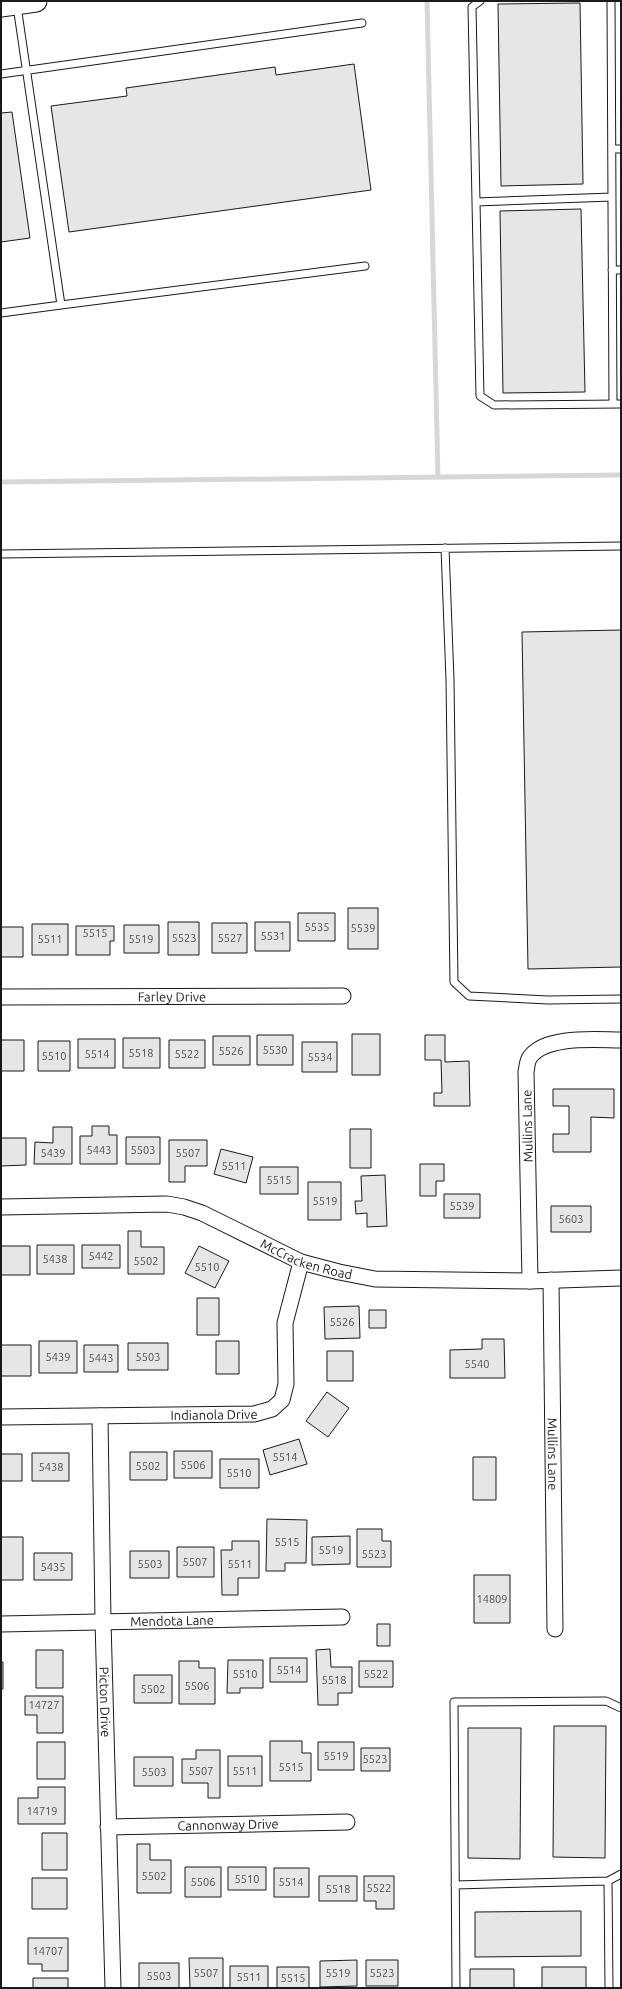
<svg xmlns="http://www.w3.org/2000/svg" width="622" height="1989" viewBox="0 0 622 1989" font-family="Ubuntu,sans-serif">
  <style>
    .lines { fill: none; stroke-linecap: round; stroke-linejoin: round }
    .stream { stroke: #d7d7d7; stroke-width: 5 }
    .building { fill: #e6e6e6; stroke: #1a1a1a }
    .service-casing { stroke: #1a1a1a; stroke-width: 9 }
    .minor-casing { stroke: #1a1a1a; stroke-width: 17 }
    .secondary-casing { stroke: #1a1a1a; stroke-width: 23 }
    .service { stroke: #fff; stroke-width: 7 }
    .minor { stroke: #fff; stroke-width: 15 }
    .secondary { stroke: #fff; stroke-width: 21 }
    .labels { text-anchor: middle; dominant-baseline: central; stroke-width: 3; stroke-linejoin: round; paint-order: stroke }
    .number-label { font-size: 11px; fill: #4d4d4d }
    .street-label { font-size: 13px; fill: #1a1a1a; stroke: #fff }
  </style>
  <rect width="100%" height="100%" fill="#fff"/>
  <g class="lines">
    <!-- stream -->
    <path class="stream" d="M427 1 438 477
      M1 482 621 475"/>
  </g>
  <!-- building -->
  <path class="building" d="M580 3 583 184 501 186 498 4Z
    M354 64 371 190 69 232 51 106 127 96 126 88 275 67 276 75Z
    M12 112 30 238 1 242V113Z
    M581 209 585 392 503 393 500 211Z
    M621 630V967L528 969 522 632Z
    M348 908H378V949H348Z
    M298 913H335V941H298Z
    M168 922H199V955H168Z
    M255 922H290V951H255Z
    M212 923H247V953H212Z
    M32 924H68V955H32Z
    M124 925H159V953H124Z
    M76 926H114V941H110V955H76Z
    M1 927H23V957H1Z
    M352 1034H380V1075H352Z
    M257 1035H293V1065H257Z
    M425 1035H445V1062L469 1061 470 1106H434V1093H442L441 1060H425Z
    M213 1036H250V1065H213Z
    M123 1038H160V1068H123Z
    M78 1039H115V1068H78Z
    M1 1040H24V1071H1Z
    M169 1040H205V1068H169Z
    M38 1041H70V1071H38Z
    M302 1042H337V1072H302Z
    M553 1089H614V1118L591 1117V1152H553V1134H569V1106H553Z
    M92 1126H109V1135H117V1164H80V1136H92Z
    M53 1127H72V1164H34L35 1142 53 1143Z
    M350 1129H371V1168H350Z
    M126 1137H160V1164H126Z
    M1 1138H26V1165L1 1166Z
    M169 1140H207V1166H185V1182H169Z
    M221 1149 253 1157 246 1183 214 1174Z
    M420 1164H444V1181H436V1196H420Z
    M260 1167H298V1194H260Z
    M385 1175 387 1226 367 1227V1213L356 1214 355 1201H362L361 1176Z
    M308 1182H341V1220H308Z
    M444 1194H480V1218H444Z
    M551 1206H591V1232H551Z
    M128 1231H141V1247H164V1274H128Z
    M37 1245H74V1274H37Z
    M82 1245H120V1268H82Z
    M1 1246H30V1275H1Z
    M199 1246 229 1261 215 1288 185 1273Z
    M197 1298H219V1335H197Z
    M359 1306 360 1338 325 1339 324 1307Z
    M369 1310H386V1328H369Z
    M482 1339H504L505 1378H450V1350L482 1349Z
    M39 1341H77V1373H39Z
    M216 1341H239V1374H216Z
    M128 1343H168V1370H128Z
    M1 1345H31V1376H1Z
    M84 1345H118V1372H84Z
    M327 1351H353V1381H327Z
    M327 1392 349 1408 328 1437 306 1421Z
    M299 1439 307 1464 270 1475 263 1450Z
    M174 1451H212V1478H174Z
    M130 1452H167V1480H130Z
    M32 1453H69V1481H32Z
    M1 1454H22V1481H1Z
    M473 1457H496V1500H473Z
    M220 1459H259V1488H220Z
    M267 1519 307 1520 306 1563H285V1571H266Z
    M357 1529H382V1541H391V1567H357Z
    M350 1536V1564L312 1565V1537Z
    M1 1537H23V1580H1Z
    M232 1541H259V1578H238V1595H222L221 1550H232Z
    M177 1547H214V1577H177Z
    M130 1551H169V1578H130Z
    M34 1553H72V1580H34Z
    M474 1575H510V1623H474Z
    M377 1624H390V1646H377Z
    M330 1649 331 1667H352V1693H338V1705H318L316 1650Z
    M36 1650H63V1688H36Z
    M270 1658H307V1682H270Z
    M228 1660H263V1688H240V1693H227Z
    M179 1661H199V1668H215V1704H179Z
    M359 1661H393V1687H359Z
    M1 1662H3V1689H1Z
    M134 1675H172V1703H134Z
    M25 1696H63V1733H37V1715H25Z
    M554 1726H606L605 1858 553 1857Z
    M468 1728H521L520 1859 468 1858Z
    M270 1741H302V1753H311V1781H270Z
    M37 1742H65V1779H37Z
    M318 1742H354V1770H318Z
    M361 1748H390V1771H361Z
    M196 1750H220V1798H208V1783H182V1759H196Z
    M228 1756H262V1786H228Z
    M134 1757H173V1786H134Z
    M38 1787H65V1824H18V1798H38Z
    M42 1833H67V1870H42Z
    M137 1844H150V1860H171V1893H137Z
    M185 1867H221V1897H185Z
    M228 1867H266V1890H228Z
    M274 1868H309V1897H274Z
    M319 1876H357V1901H319Z
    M364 1876H394V1909H376V1901H364Z
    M32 1878H67V1909H32Z
    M581 1911V1956L475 1957V1912Z
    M28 1938H68V1971H42V1964H28Z
    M189 1958H223V1988H190Z
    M357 1960V1986L320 1987V1961Z
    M366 1960H398V1986H366Z
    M139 1963H179V1988H139Z
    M230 1966H268V1988H230Z
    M277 1967H309V1988H277Z
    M542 1967H586V1988H542Z
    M470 1969H514V1988H470Z
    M33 1978H68V1988H33Z"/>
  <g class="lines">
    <!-- service casing -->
    <g class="service-casing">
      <path id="service" d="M480 1 472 7 480 396 494 405 621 404
        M611 1 613 404
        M1 74 362 23
        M612 149H621
        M476 202 612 197
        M612 270H621
        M61 305 365 266
        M1 313 61 305 17 6
        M445 548 450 680 454 982 469 996 548 1000 621 999
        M1 554 621 546
        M608 1881 609 1988
        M455 1885 608 1881 621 1874
        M456 1988 454 1702 606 1701 621 1708"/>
    </g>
    <!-- minor casing -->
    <g class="minor-casing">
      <g id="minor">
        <path id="s1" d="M1 997 343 996"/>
        <path id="s2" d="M1 1207 167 1204 184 1207 202 1213 301 1262 339 1272 375 1279 530 1281 621 1278"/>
        <path id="s3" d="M551 1280 555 1629"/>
        <path d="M530 1281 526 1072C527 1067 527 1061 530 1057 546 1035 596 1040 621 1040"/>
        <path id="s4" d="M100 1416 103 1621 113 1988"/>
        <path id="s5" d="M1 1417 254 1414 272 1409 282 1400 286 1384 285 1323 301 1262"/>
        <path id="s6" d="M1 1624 342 1617"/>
        <path id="s7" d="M108 1827 347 1822"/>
      </g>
    </g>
    <!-- secondary casing -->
    <g class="secondary-casing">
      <path id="secondary" d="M1 6 36 1"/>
    </g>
    <!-- service -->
    <use href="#service" class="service"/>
    <!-- minor -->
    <use href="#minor" class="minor"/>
    <!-- secondary -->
    <use href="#secondary" class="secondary"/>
  </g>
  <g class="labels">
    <!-- number labels -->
    <g class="number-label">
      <text x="317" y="927">5535</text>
      <text x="363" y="928">5539</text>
      <text x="95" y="933">5515</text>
      <text x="273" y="936">5531</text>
      <text x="184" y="938">5523</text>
      <text x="230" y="938">5527</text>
      <text x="50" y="939">5511</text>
      <text x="141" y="939">5519</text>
      <text x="275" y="1050">5530</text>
      <text x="231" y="1051">5526</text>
      <text x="141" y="1053">5518</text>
      <text x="97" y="1054">5514</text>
      <text x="187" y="1054">5522</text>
      <text x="54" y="1056">5510</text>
      <text x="320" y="1057">5534</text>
      <text x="99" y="1150">5443</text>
      <text x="143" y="1150">5503</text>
      <text x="53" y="1153">5439</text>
      <text x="188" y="1153">5507</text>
      <text x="234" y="1166">5511</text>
      <text x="279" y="1180">5515</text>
      <text x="325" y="1201">5519</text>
      <text x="462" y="1206">5539</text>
      <text x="571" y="1219">5603</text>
      <text x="101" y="1256">5442</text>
      <text x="55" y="1259">5438</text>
      <text x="146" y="1261">5502</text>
      <text x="207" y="1267">5510</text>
      <text x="342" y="1322">5526</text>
      <text x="58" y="1357">5439</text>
      <text x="148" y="1357">5503</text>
      <text x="101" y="1358">5443</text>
      <text x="477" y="1364">5540</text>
      <text x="285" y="1457">5514</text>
      <text x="193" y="1465">5506</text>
      <text x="148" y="1466">5502</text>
      <text x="51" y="1467">5438</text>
      <text x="239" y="1473">5510</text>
      <text x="287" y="1542">5515</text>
      <text x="331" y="1550">5519</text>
      <text x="374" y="1554">5523</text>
      <text x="195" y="1562">5507</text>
      <text x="150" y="1564">5503</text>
      <text x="240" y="1564">5511</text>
      <text x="53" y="1567">5435</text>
      <text x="492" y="1599">14809</text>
      <text x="289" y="1670">5514</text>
      <text x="245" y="1674">5510</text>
      <text x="376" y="1674">5522</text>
      <text x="334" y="1680">5518</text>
      <text x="197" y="1686">5506</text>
      <text x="153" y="1689">5502</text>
      <text x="44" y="1705">14727</text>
      <text x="336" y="1756">5519</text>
      <text x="375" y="1759">5523</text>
      <text x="291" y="1767">5515</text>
      <text x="201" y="1771">5507</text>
      <text x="245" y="1771">5511</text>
      <text x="154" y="1772">5503</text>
      <text x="42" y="1811">14719</text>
      <text x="154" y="1876">5502</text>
      <text x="247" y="1879">5510</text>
      <text x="203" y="1882">5506</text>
      <text x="291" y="1882">5514</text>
      <text x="379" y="1888">5522</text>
      <text x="338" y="1889">5518</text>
      <text x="48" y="1951">14707</text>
      <text x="206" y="1973">5507</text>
      <text x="338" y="1973">5519</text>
      <text x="382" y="1973">5523</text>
      <text x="159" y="1976">5503</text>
      <text x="249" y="1977">5511</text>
      <text x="293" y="1978">5515</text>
    </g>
    <!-- street labels -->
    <g class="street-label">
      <text stroke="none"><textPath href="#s1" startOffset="171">Farley Drive</textPath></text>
      <text transform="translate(527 1126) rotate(-91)">Mullins Lane</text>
      <text stroke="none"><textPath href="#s2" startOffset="317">McCracken Road</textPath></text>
      <text stroke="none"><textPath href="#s5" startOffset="213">Indianola Drive</textPath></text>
      <text stroke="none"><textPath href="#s3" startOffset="174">Mullins Lane</textPath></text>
      <text stroke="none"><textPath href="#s6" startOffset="171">Mendota Lane</textPath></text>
      <text stroke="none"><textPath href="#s4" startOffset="286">Picton Drive</textPath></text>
      <text stroke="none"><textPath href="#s7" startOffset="120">Cannonway Drive</textPath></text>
    </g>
  </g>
  <!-- border -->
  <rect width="622" height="1989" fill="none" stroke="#1a1a1a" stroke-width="4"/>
</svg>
